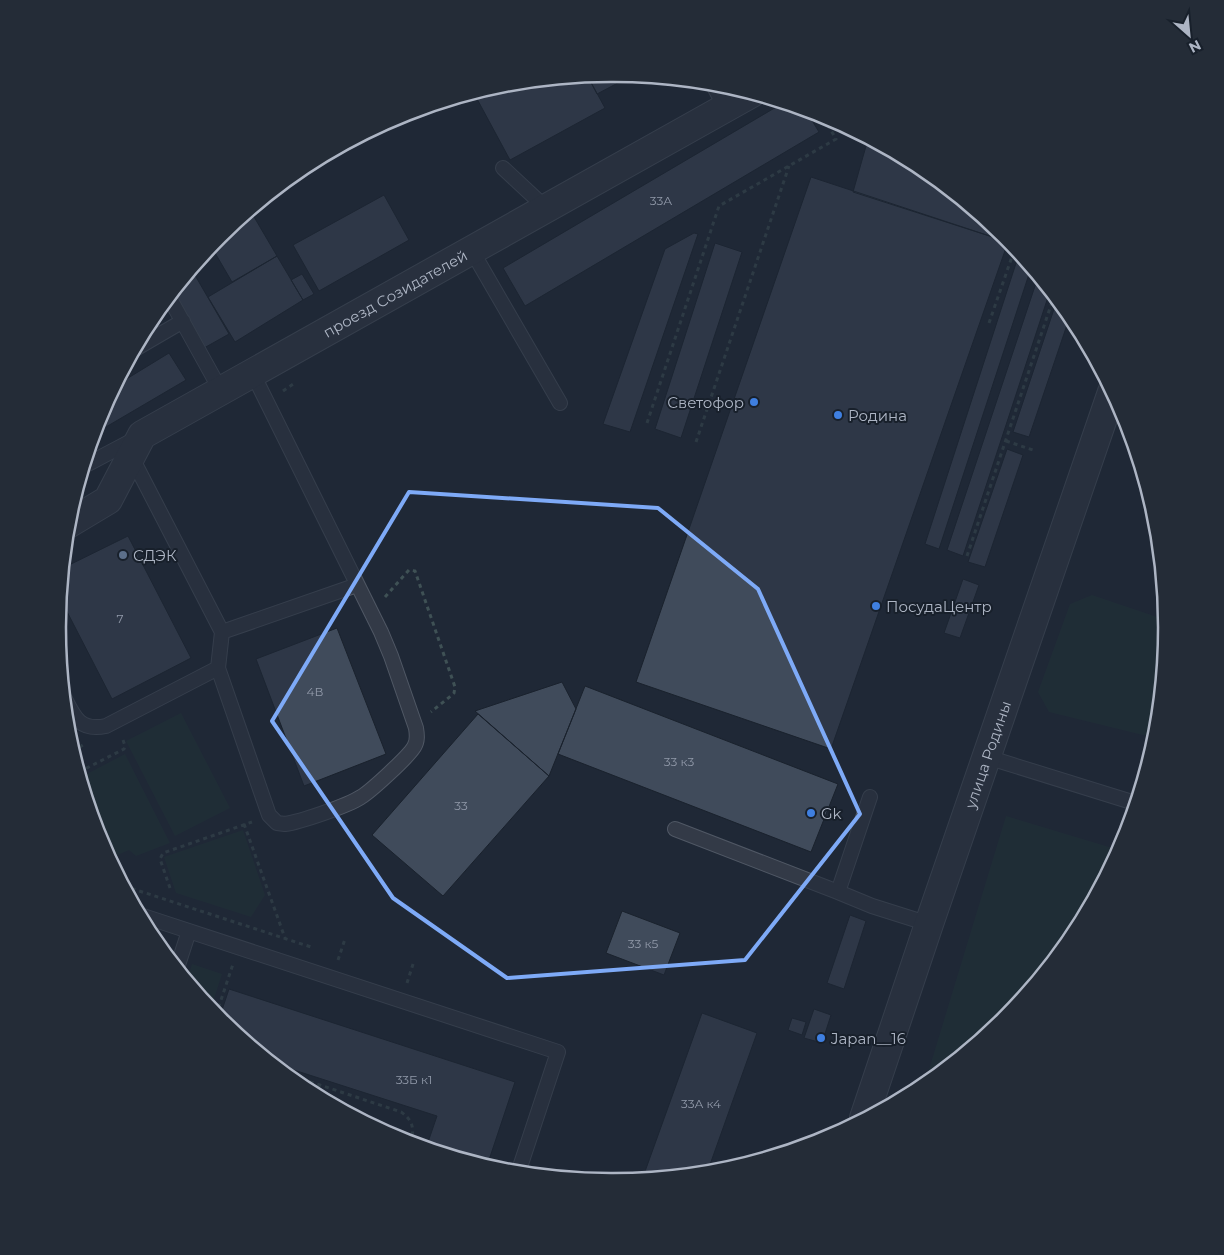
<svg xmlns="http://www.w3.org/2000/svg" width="1224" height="1255" viewBox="0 0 1224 1255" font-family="Montserrat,sans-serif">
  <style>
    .green { fill: #213437 }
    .building { fill: #404b5b; stroke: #1a222d }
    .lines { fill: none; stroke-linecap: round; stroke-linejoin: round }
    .service-casing { stroke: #505865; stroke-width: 16 }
    .minor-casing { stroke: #505865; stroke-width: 30 }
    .tertiary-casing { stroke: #505865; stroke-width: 30 }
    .path { stroke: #3f5155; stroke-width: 3; stroke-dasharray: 4 4; stroke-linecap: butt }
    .service { stroke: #333a47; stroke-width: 14 }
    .minor { stroke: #333a47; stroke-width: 28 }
    .tertiary { stroke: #333a47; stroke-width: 28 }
    .marked { fill: none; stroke: #7eaaf7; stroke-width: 4; stroke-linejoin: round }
    .shop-dot { fill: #3f7fe0; stroke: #18202b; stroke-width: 2 }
    .service-dot { fill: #5c6f8a; stroke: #18202b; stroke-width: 2 }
    .labels { text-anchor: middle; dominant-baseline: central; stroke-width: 4; stroke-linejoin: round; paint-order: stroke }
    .number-label { font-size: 12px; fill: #929aaa }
    .street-label { font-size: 15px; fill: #adb5c4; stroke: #18202b }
    .poi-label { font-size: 15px; fill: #adb5c4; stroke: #18202b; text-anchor: start }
    .rim { fill: none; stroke: #adb5c4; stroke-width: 2.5 }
  </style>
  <rect width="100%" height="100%" fill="#1f2836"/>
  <!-- green -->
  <path class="green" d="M1092 595 1166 620V628L1155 738 1049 712 1038 692 1070 604Z
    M181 713 230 808 175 836 126 741Z
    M125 754 170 843 136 856 129 850 113 857 94 820 81 777Z
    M1006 816 1119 850 1073 936 1004 1020 924 1086Z
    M243 830 265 895 251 917 176 893 164 857Z
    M192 964 222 974 211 1008 187 980Z"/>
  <!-- building -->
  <path class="building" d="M612 73 633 75 597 94 587 75Z
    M587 75 605 108 510 160 476 97 504 84Z
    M783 103 805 109 819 132 525 306 503 268Z
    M868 139 920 167 1004 236 1008 242 853 192Z
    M811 177 1008 242 831 749 636 682Z
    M384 195 409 240 319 291 293 245Z
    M250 210 277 256 232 282 211 246 220 235Z
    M694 233 698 234 630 432 603 424 665 249Z
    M715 243 742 252 681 438 655 429Z
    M1019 254 1031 268 939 549 925 544Z
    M277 256 303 300 235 342 208 297Z
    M192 270 229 334 204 348 174 292Z
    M302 274 314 294 303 300 291 280Z
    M1038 277 1050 291 963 556 947 550Z
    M1057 300 1070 316 1029 437 1013 432Z
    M169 353 186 380 94 434 100 415 115 386Z
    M1007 449 1023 455 985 567 968 562Z
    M128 536 191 658 112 699 60 598 63 568Z
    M963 579 979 585 960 638 944 633Z
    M337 628 386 754 304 786 256 659Z
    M562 682 576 709 549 776 475 711Z
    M585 686 838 784 811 852 558 754Z
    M478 714 549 776 443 896 372 835Z
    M622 911 680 933 664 975 606 953Z
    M850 915 866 921 844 989 827 983Z
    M229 989 515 1082 487 1166 426 1148 437 1116 272 1063 219 1019Z
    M814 1009 831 1015 822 1043 804 1038Z
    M702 1013 757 1033 707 1173 647 1179 643 1177Z
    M792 1018 806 1022 802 1035 788 1030Z"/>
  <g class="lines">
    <!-- service casing -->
    <g class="service-casing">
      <path id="service" d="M712 83 726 109
        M503 168 547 209
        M472 251 560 403
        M169 297 221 391
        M135 349 183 321
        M131 456 222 632 218 668
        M84 466 137 438
        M222 632 357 585
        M65 699C75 719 81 731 106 726L218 668 269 815 277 823 285 824C300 822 347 806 361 797 371 791 408 757 414 747 418 741 417 734 416 728L391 656 381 632 252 372
        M987 757 1135 803
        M870 797 838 892 872 906 929 924
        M675 829 838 892
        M140 915 558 1052 518 1173
        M177 968 189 931"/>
    </g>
    <!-- minor casing -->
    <g class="minor-casing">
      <g id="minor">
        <path id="s1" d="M68 524 108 500 142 435 752 93"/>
      </g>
    </g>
    <!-- tertiary casing -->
    <g class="tertiary-casing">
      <g id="tertiary">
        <path id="s2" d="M864 1118 929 924 1112 392"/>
      </g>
    </g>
    <!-- path -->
    <path class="path" d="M989 323 1015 248
      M283 391 296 382
      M647 423 719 206 836 139 822 115
      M1006 441 1033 450
      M696 442 789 166
      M967 556 1054 296
      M385 597 409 570 415 571 455 687 454 693 452 695 431 712
      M73 752 84 744
      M79 772 124 749 125 746 123 740
      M244 824 285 938
      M106 852 109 851
      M124 886 311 947
      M170 888 160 859 163 853 252 822
      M338 960 345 939
      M407 983 414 961
      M216 1015 233 964
      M287 1074 401 1112C413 1120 415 1129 410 1143
      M316 1095 319 1085"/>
    <!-- service -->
    <use href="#service" class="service"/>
    <!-- minor -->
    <use href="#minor" class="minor"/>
    <!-- tertiary -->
    <use href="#tertiary" class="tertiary"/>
  </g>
  <!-- marked area -->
  <path d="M0 0H1224V1255H0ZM409 492 658 508 758 589 860 814 745 960 507 978 393 898 272 721Z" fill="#1f2836" fill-opacity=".55" fill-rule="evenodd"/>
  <path class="marked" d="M409 492 658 508 758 589 860 814 745 960 507 978 393 898 272 721Z"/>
  <!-- markers -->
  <g class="shop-dot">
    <circle cx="754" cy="402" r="5"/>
    <circle cx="838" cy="415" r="5"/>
    <circle cx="876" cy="606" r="5"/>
    <circle cx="811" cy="813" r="5"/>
    <circle cx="821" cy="1038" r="5"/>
  </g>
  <circle class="service-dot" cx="123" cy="555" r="5"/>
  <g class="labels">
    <!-- number labels -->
    <g class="number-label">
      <text x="661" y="200">33А</text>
      <text x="120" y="618">7</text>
      <text x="315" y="691">4В</text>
      <text x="679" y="761">33 к3</text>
      <text x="461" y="805">33</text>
      <text x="643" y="943">33 к5</text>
      <text x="414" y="1079">33Б к1</text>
      <text x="701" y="1103">33А к4</text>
    </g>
    <!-- street labels -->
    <g class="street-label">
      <text stroke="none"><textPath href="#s1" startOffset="410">проезд Созидателей</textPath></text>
      <text stroke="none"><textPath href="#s2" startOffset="384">улица Родины</textPath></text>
    </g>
    <!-- poi labels -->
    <g class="poi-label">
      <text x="744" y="402" text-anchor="end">Светофор</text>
      <text x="848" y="415">Родина</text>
      <text x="133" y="555">СДЭК</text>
      <text x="886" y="606">ПосудаЦентр</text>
      <text x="821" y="813">Gk</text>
      <text x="831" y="1038">Japan__16</text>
    </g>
  </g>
  <!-- crop -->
  <path d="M0 0H1224V1255H0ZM611 82H613A545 545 0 0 1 1158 627V628A545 545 0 0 1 613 1173H611A545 545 0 0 1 66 628V627A545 545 0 0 1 611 82Z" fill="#242c37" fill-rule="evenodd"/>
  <path class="rim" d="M611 82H613A545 545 0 0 1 1158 627V628A545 545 0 0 1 613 1173H611A545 545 0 0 1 66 628V627A545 545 0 0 1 611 82Z"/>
  <!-- north arrow -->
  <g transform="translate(1189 35) rotate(153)" stroke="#18202b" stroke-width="4" paint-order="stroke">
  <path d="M0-4L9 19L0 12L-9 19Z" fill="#adb5c4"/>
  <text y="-8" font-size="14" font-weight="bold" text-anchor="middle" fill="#adb5c4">N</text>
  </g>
</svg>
